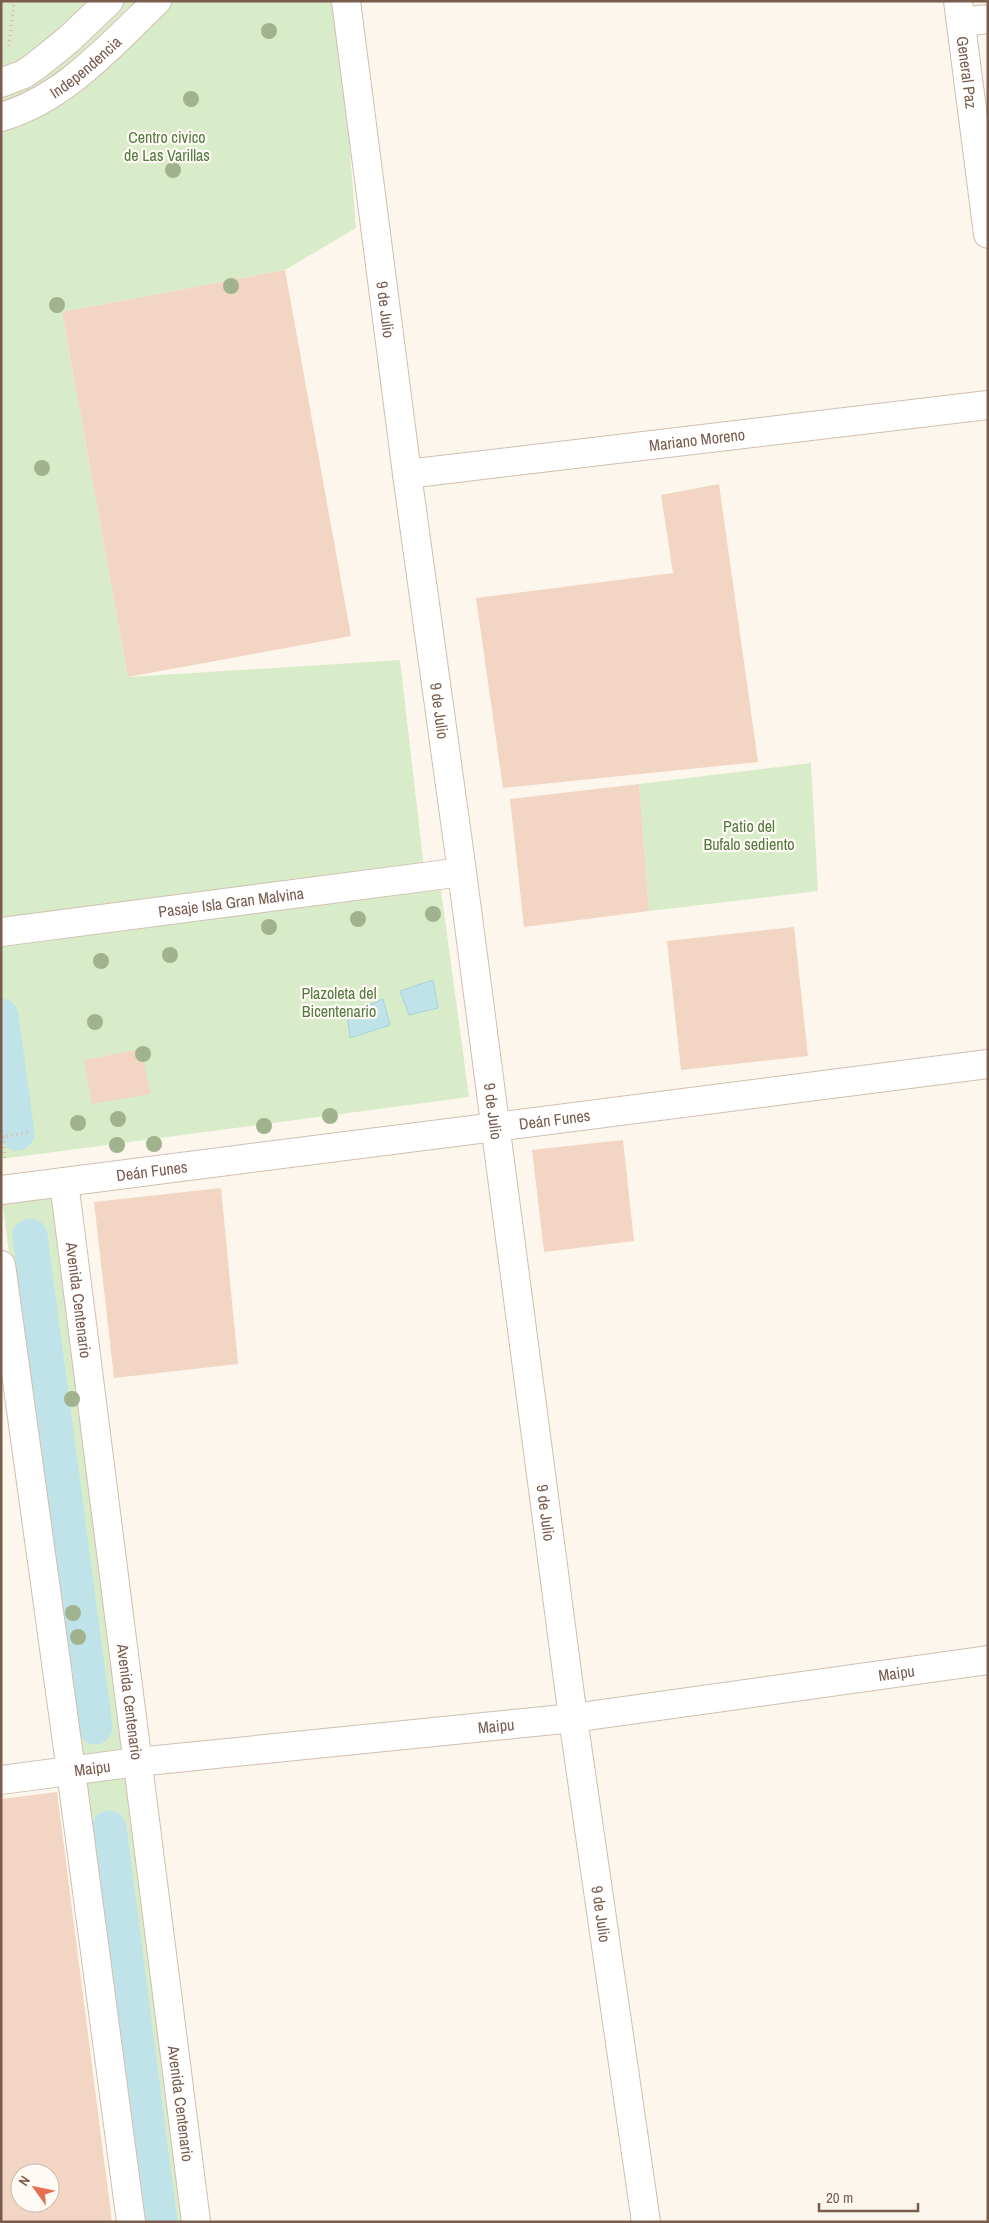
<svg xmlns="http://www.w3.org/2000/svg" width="989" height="2223" viewBox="0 0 989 2223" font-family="'Archivo Narrow',sans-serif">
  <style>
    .green { fill: #d8ecc9 }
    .water { fill: #bfe3e8; stroke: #a5d3da }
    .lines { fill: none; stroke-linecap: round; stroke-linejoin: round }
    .canal { stroke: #bfe3e8; stroke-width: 35 }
    .building { fill: #f3d5c3; fill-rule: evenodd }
    .minor-casing { stroke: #d1beb0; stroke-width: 30 }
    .path { stroke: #d9b8a5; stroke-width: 3; stroke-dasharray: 1 4; stroke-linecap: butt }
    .minor { stroke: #fff; stroke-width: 28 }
    .tree { fill: #a0b28e }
    .labels { text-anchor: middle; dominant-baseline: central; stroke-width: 4.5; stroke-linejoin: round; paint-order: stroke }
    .street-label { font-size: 16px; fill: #7a5c4d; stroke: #fffaf3 }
    .park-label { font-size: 16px; fill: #537a41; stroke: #fffaf3 }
  </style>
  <rect width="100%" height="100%" fill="#fdf6ec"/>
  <!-- green -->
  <path class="green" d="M1 1H338L356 228 285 270 62 312 128 677 400 660 425 877 353 887 441 890 469 1097 1 1159V947L335 889 1 932Z
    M811 763 818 891 649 911 639 784Z
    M56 1194 188 2222H136L2 1200Z"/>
  <!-- water -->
  <path class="water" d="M433 980 438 1008 409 1015 400 991Z
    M383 999 390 1025 350 1038 347 1014Z"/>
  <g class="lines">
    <!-- canal -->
    <path class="canal" d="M1 1016 17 1133
      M30 1236 95 1727
      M109 1828 160 2222"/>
  </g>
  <!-- building -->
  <path class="building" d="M285 270 351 636 128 677 62 312Z
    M719 484 758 762 503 788 476 598 673 573 661 495Z
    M639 784 649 911 524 927 510 799Z
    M794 927 808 1056 681 1070 667 941Z
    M142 1049 150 1094 92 1104 84 1060Z
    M623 1140 634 1241 544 1252 532 1150Z
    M221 1188 238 1364 114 1378 94 1202Z
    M57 1792 112 2222H1V1799ZM20 2173H50V2203H20Z"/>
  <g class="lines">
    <!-- minor casing -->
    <g class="minor-casing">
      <g id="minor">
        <path id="s1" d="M346 1 407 474 462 872 573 1718 646 2222"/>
        <path id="s2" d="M958 1 988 234"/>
        <path d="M961 22 988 19"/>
        <path d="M1 83 24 74 37 65 68 40 109 1"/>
        <path id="s3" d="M1 117C64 99 111 45 157 1"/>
        <path id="s4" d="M407 474 988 405"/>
        <path id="s5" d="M1 932 462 872"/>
        <path id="s6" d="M64 1182 196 2222"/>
        <path id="s7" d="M1 1190 988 1064"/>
        <path d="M1 1265 71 1771 131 2222"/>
        <path id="s8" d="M1 1780 137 1762 573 1718 988 1660"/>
      </g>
    </g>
    <!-- path -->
    <path class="path" d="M9 46 14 1
      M1 1126 3 1137 31 1132
      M3 1137 5 1158"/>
    <!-- minor -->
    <use href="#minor" class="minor"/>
  </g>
  <!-- trees -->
  <g class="tree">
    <circle cx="269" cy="31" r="8"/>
    <circle cx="191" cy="99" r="8"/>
    <circle cx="173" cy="170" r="8"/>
    <circle cx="231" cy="286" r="8"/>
    <circle cx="57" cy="305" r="8"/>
    <circle cx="42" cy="468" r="8"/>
    <circle cx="433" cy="914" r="8"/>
    <circle cx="358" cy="919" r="8"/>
    <circle cx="269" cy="927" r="8"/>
    <circle cx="170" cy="955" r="8"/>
    <circle cx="101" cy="961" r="8"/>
    <circle cx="95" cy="1022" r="8"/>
    <circle cx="143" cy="1054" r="8"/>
    <circle cx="330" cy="1116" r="8"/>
    <circle cx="118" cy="1119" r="8"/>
    <circle cx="78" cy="1123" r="8"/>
    <circle cx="264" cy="1126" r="8"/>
    <circle cx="154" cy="1144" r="8"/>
    <circle cx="117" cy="1145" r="8"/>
    <circle cx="72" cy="1399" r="8"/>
    <circle cx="73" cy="1613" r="8"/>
    <circle cx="78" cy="1637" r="8"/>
  </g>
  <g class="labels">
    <!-- street labels -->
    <g class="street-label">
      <text stroke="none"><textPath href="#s3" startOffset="99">Independencia</textPath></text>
      <text stroke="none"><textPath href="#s2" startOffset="72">General Paz</textPath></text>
      <text stroke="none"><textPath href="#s1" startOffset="311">9 de Julio</textPath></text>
      <text stroke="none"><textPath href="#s4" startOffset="292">Mariano Moreno</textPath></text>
      <text stroke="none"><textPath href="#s1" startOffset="716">9 de Julio</textPath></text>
      <text stroke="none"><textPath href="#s5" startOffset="232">Pasaje Isla Gran Malvina</textPath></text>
      <text stroke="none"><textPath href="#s1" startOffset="1120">9 de Julio</textPath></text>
      <text stroke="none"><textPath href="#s7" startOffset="558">Deán Funes</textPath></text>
      <text stroke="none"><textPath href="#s7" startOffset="152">Deán Funes</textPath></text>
      <text stroke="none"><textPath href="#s6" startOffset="119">Avenida Centenario</textPath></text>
      <text stroke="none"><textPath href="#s1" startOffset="1525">9 de Julio</textPath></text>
      <text stroke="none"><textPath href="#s8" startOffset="902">Maipu</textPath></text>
      <text stroke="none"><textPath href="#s6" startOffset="524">Avenida Centenario</textPath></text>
      <text stroke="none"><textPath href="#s8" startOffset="498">Maipu</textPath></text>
      <text stroke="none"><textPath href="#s8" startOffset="92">Maipu</textPath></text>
      <text stroke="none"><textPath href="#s1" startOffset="1930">9 de Julio</textPath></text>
      <text stroke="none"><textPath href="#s6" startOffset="929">Avenida Centenario</textPath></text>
    </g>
    <!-- park labels -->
    <g class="park-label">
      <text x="167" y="137">Centro civico<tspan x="167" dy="18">de Las Varillas</tspan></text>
      <text x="749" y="826">Patio del<tspan x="749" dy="18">Bufalo sediento</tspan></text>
      <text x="339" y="993">Plazoleta del<tspan x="339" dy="18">Bicentenario</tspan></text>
    </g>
  </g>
  <!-- border -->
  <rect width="989" height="2223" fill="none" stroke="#7a5c4d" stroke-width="5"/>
  <!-- north arrow -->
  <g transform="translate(35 2188) rotate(303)"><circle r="24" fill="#fffaf3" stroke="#cabbb1"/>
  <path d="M0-4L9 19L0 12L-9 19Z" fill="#e76f51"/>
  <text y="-8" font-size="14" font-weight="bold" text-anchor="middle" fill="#7a5c4d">N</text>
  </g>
  <!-- scale -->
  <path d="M819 2203v8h99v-8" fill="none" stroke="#7a5c4d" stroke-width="2.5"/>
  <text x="826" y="2203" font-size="15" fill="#7a5c4d" stroke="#fffaf3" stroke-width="4" paint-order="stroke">20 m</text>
</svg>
